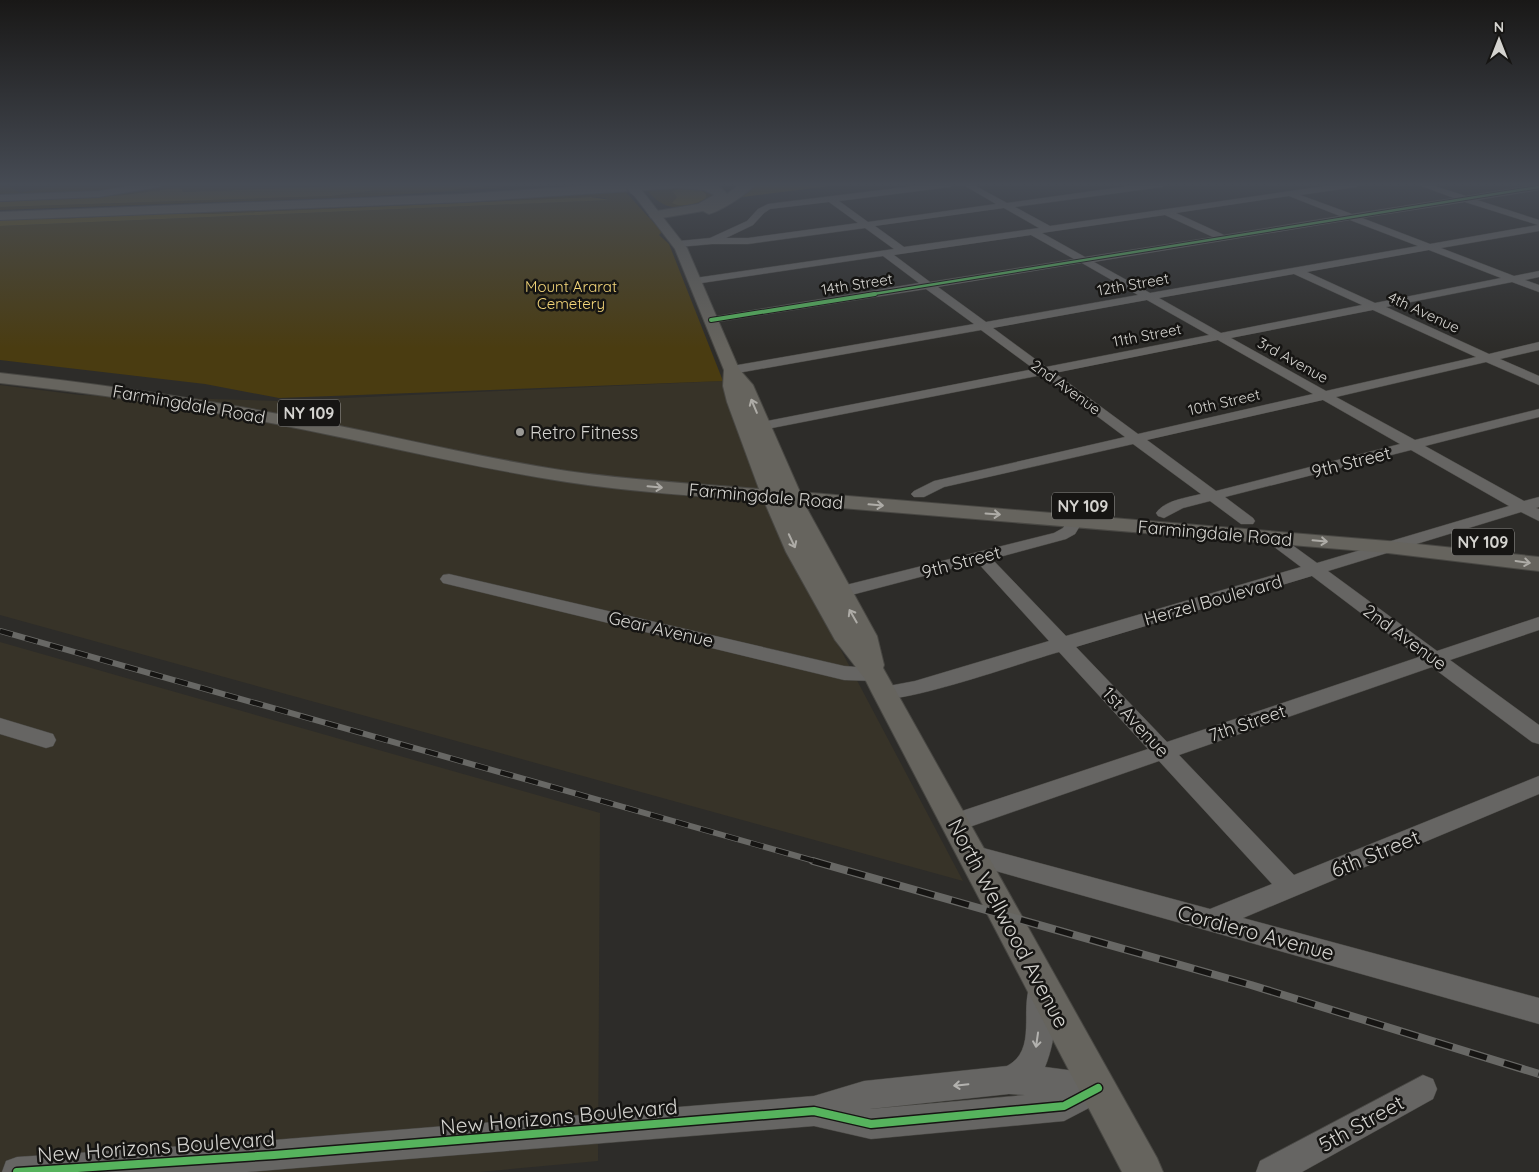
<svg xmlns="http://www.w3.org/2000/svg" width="1539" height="1172" viewBox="0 0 1539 1172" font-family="Quicksand,sans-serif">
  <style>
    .built { fill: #373328 }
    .green { fill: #4a3c11 }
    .forest { fill: #645316 }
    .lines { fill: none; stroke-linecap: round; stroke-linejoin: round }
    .minor-casing { stroke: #484743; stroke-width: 1 }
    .major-casing { stroke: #484743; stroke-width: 2 }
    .highway-casing { stroke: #484743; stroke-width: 2 }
    .minor { fill: #666563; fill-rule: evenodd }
    .major { fill: #66645e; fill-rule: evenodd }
    .highway { fill: #66635a; fill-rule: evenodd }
    .rail-far1-casing { stroke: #686865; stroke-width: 6 }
    .rail-casing { stroke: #686865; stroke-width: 8 }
    .rail-far1 { stroke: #161513; stroke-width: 4.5; stroke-dasharray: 13; stroke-linecap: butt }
    .rail { stroke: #161513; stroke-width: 5.5; stroke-dasharray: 18; stroke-linecap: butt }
    .major-bridge-casing { stroke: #484743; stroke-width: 14; stroke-linecap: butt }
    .major-bridge { stroke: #66645e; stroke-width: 12 }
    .cycleway-far2-casing { stroke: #161513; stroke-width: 4.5 }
    .cycleway-far1-casing { stroke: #161513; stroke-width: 6 }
    .cycleway-casing { stroke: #161513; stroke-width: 11 }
    .cycleway-far2 { stroke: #56b35d; stroke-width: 2.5 }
    .cycleway-far1 { stroke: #56b35d; stroke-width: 4 }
    .cycleway { stroke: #56b35d; stroke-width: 8 }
    .oneway { stroke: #aeaca7 }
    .oneway2 { stroke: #b3b2af }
    .poi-dot { fill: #9a9995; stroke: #161513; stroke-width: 2 }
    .labels { text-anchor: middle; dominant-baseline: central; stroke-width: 5; stroke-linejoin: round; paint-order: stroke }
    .far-street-label { font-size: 15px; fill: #d4d3cf; stroke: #161513 }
    .far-park-label { font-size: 15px; fill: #f5d77a; stroke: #161513 }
    .shield { fill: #161513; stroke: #9b9a97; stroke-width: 1 }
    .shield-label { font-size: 16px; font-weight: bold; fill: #d4d3cf }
    .street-label { font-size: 18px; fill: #d4d3cf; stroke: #161513 }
    .poi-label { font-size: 18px; fill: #d4d3cf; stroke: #161513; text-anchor: start }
    .near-street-label { font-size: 21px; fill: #d4d3cf; stroke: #161513 }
  </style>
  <rect width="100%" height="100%" fill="#2d2c29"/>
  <!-- built -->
  <path class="built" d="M0 184H151L121 190 0 196Z
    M723 381 796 565 963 881 0 615V385L80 395 278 401Z
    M0 642 600 813 598 1161 479 1172H0Z"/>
  <!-- green -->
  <path class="green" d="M0 184H5L20 193 64 184H146L104 191 0 195Z
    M167 184H392L183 192 177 188 142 194 0 202 125 193Z
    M515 184 496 188 362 197 0 210V207L331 196 377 190H449Z
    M685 186 716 192 710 203C681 208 666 214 646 189Z
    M624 190 662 232 659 235 669 244 723 381 279 398 205 384 0 360V226L610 200 605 198 591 197 212 214H156L57 219H29Z"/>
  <!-- forest -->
  <path class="forest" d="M392 184H508L449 190H377L331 196 0 207V202L124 195 177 188 182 189 183 192Z
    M760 184H846L742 197 747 190Z
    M685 187 700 189 706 194V198C698 204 681 208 672 203L677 197 672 191Z
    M591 197 611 200 0 226V219H57L156 214H212Z"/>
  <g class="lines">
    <!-- minor casing -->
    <g class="minor-casing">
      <path id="minor" d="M930 184H954L950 187 839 201 868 222 996 204 962 184H972L1007 203 1143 184H1166L1162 187 1015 207 1050 226 1339 184H1360L1356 187 1300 195 1352 214 1454 198 1416 184H1428L1466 196 1539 184V190L1477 200 1539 220V231L1441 248 1514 276 1539 271V277L1525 280 1539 285V292L1512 282 1386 307 1489 354 1539 342V350L1500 359 1539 376V385L1486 362 1336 397 1415 440 1539 409V417L1425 446 1524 501 1539 497V507L1536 508 1539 509V521L1521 512 1328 571 1437 651 1539 617V630L1450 660 1539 725V744L1532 742 1432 667 1179 755 1294 875 1539 776V794L1243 918 1539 998V1024L964 862 960 855 964 848 972 845 1210 909 1272 884 1159 761 955 832 947 830 944 823 947 816 1148 749 1059 652C1026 661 903 705 878 698L875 693 878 688 915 681 1049 641 977 562 840 598 834 596 831 592 834 588 1054 533 1063 528 1069 518H1081L1083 521 1075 534 1066 539 992 559 1066 636 1301 567 1265 540 1263 537 1265 534H1277L1317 563 1509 506 1411 450 1225 497 1253 518 1255 521 1253 524H1241L1210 501 1183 508 1164 518 1158 516 1156 513C1165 500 1186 498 1201 494L1133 444 944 487 924 497H914L911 494 914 491 934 481 1125 437 1042 375 762 430 757 429 755 426 757 423 762 422 1034 369 981 330 732 374 726 370 732 366 974 324 926 289 711 323 707 322 705 320 711 317 919 283 883 256 695 284 690 281 695 278 894 249 865 228 748 244H712L679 247 674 244 679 241 710 238 747 221 758 209 768 204ZM1289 196 1340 216 1224 235 1176 213ZM829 202 858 223 748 238H726L753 225 764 213 770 209ZM1465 202 1538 225 1430 244 1362 218ZM1004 208 1039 228 904 247 875 226ZM1165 215 1213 237 1085 257 1042 233ZM1350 220 1418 246 1150 293 1094 262ZM1031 235 1074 259 930 282 894 255ZM1429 250 1501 278 1375 303 1307 272ZM1082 263 1138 295 986 322 938 287ZM1294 274 1362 305 1221 333 1159 298ZM1147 300 1209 335 1046 367 993 328ZM1373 310 1476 357 1326 391 1231 338ZM1218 340 1313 394 1138 434 1055 373ZM1323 400 1400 444 1216 491 1147 440ZM1312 576 1419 657 1167 742 1076 647Z
        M449 574 844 666 881 669 884 674 881 679 874 681 844 680 443 583 440 579 443 575Z
        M0 718 53 734 56 740 53 746 46 748 0 734Z
        M1040 979 1049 983C1060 1007 1055 1043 1045 1067L1098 1074 1108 1078 1112 1088 1108 1098 1064 1121 871 1139 814 1126 247 1172H2L6 1161 17 1157 274 1140 814 1096 864 1081 1007 1066C1038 1050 1019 1009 1031 983ZM1009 1094 1025 1095 870 1109Z
        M1423 1075 1433 1079 1437 1089 1433 1099 1302 1172H1256L1260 1161Z"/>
    </g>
    <!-- major casing -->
    <g class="major-casing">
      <path id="major" d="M139 184H164L159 187 99 197 0 201V195L99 191Z
        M636 187 640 188 687 248 739 369 753 385 800 492 1388 541 1539 557V571L1388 553 805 505 877 636 884 665 883 668 1157 1158 1163 1172H1122L872 693 865 679 835 640 786 552 764 501C698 496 632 492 567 482 476 468 386 446 296 428 198 408 99 394 0 383V373C99 384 197 398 294 417 385 434 475 457 567 471 631 480 695 484 759 489L727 402 723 386 724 370 675 249 630 190Z"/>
    </g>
    <!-- highway casing -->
    <g class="highway-casing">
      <path id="highway" d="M611 184H713L720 187 727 194 740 184H756C749 193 721 211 709 214L703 211 656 219 651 218 649 215 651 212 698 204 714 195 704 190 677 188 464 202 0 220V212L464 194Z"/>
    </g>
    <!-- minor -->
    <use href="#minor" class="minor"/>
    <!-- major -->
    <use href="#major" class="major"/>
    <!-- highway -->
    <use href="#highway" class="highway"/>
    <!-- rail-far1 casing -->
    <g class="rail-far1-casing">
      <path id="rail-far1" d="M0 631 818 862"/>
    </g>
    <!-- rail casing -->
    <g class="rail-casing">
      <path id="rail" d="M813 861 1251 985 1539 1074"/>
    </g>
    <!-- rail-far1 -->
    <use href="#rail-far1" class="rail-far1"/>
    <!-- rail -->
    <use href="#rail" class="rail"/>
    <!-- major-bridge casing -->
    <g class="major-bridge-casing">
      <path id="major-bridge" d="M631 184 636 190"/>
    </g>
    <!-- major-bridge -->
    <use href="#major-bridge" class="major-bridge"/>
    <!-- cycleway-far2 casing -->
    <g class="cycleway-far2-casing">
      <path id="cycleway-far2" d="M867 295 1539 187"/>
    </g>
    <!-- cycleway-far1 casing -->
    <g class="cycleway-far1-casing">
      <path id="cycleway-far1" d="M711 320 875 294"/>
    </g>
    <!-- cycleway casing -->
    <g class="cycleway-casing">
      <path id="cycleway" d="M17 1172 274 1155 814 1111 871 1124 1064 1106 1098 1088"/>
    </g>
    <!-- cycleway-far2 -->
    <use href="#cycleway-far2" class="cycleway-far2"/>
    <!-- cycleway-far1 -->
    <use href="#cycleway-far1" class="cycleway-far1"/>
    <!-- cycleway -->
    <use href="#cycleway" class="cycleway"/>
  </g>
  <!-- one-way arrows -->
  <defs><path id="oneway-shaft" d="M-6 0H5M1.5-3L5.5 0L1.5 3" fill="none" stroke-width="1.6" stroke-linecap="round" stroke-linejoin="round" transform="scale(1.25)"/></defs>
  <g class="oneway">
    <use href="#oneway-shaft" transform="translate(754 406) rotate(-113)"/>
    <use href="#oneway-shaft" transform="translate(655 487) rotate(5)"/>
    <use href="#oneway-shaft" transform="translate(876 505) rotate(5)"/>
    <use href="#oneway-shaft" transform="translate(993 514) rotate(4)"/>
    <use href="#oneway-shaft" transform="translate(792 541) rotate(65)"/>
    <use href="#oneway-shaft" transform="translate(1320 541) rotate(5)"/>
    <use href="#oneway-shaft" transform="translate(1523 562) rotate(8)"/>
    <use href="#oneway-shaft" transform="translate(853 616) rotate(-120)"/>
  </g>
  <g class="oneway2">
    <use href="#oneway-shaft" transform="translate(1037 1040) rotate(98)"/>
    <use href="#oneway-shaft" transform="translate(961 1085) rotate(174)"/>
  </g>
  <!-- sky -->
  <linearGradient id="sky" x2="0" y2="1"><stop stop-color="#191817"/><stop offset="0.53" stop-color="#464b54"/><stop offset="1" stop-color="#464b54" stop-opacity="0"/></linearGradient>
  <rect width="1539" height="348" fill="url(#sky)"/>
  <!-- markers -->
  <circle class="poi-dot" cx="520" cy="432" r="5"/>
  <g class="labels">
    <!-- far-street labels -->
    <g class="far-street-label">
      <text transform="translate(857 284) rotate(-9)">14th Street</text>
      <text transform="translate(1133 284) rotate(-10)">12th Street</text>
      <text transform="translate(1424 312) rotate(25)">4th Avenue</text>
      <text transform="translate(1147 335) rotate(-11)">11th Street</text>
      <text transform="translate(1293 360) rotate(29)">3rd Avenue</text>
      <text transform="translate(1066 387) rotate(36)">2nd Avenue</text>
      <text transform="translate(1224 402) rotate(-13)">10th Street</text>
    </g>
    <!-- far-park labels -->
    <g class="far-park-label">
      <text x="571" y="286">Mount Ararat<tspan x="571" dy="17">Cemetery</tspan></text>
    </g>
    <!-- shield labels -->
    <g class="shield">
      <rect x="278" y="399.5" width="62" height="27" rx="4"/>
      <rect x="1052" y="492.5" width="62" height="27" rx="4"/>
      <rect x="1452" y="528.5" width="62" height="27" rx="4"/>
    </g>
    <g class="shield-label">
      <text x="309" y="413">NY 109</text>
      <text x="1083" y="506">NY 109</text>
      <text x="1483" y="542">NY 109</text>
    </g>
    <!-- street labels -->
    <g class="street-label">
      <text transform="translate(189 404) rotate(10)">Farmingdale Road</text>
      <text transform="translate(1351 462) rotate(-14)">9th Street</text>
      <text transform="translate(766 496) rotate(5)">Farmingdale Road</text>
      <text transform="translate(1215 533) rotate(5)">Farmingdale Road</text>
      <text transform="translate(961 562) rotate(-15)">9th Street</text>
      <text transform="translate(1213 600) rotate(-16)">Herzel Boulevard</text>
      <text transform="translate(661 629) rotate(13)">Gear Avenue</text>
      <text transform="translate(1405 637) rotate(36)">2nd Avenue</text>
      <text transform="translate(1136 722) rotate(47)">1st Avenue</text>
      <text transform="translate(1247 723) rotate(-19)">7th Street</text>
    </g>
    <!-- poi labels -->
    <g class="poi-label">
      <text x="530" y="432">Retro Fitness</text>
    </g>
    <!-- near-street labels -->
    <g class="near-street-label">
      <text transform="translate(1375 853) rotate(-22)">6th Street</text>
      <text transform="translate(1009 923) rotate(62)">North Wellwood Avenue</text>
      <text transform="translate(1256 932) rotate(15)">Cordiero Avenue</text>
      <text transform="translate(559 1116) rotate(-5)">New Horizons Boulevard</text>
      <text transform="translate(1361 1123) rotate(-29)">5th Street</text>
      <text transform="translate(156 1146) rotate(-4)">New Horizons Boulevard</text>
    </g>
  </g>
  <!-- north arrow -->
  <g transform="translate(1499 40)" stroke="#161513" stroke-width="4" paint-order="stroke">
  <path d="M0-4L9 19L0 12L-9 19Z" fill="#d4d3cf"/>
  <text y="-8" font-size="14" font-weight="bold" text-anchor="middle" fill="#d4d3cf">N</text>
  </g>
</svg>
